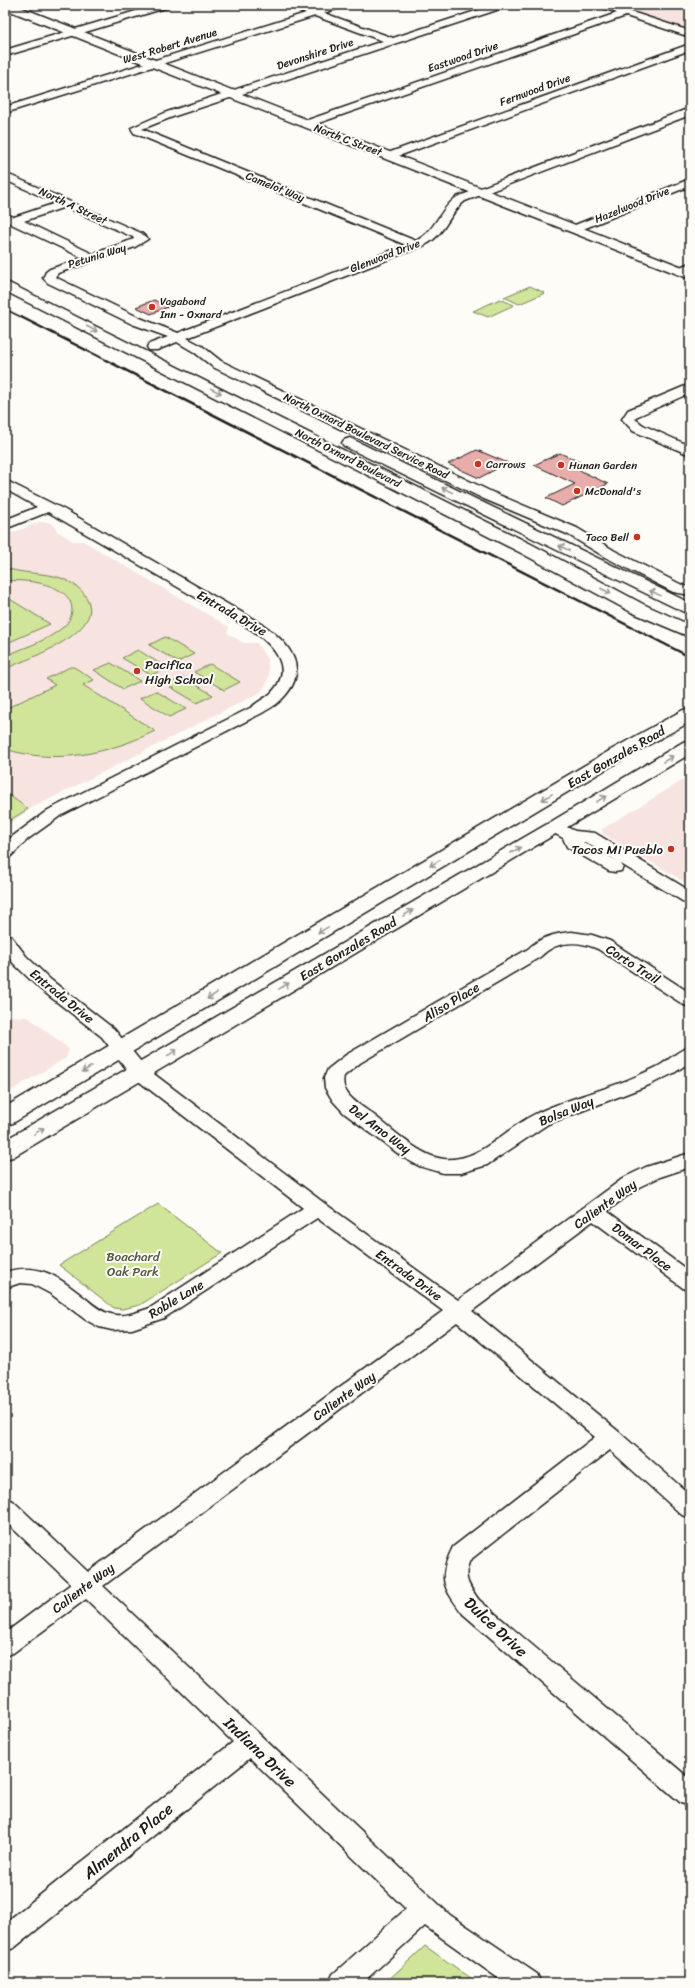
<svg xmlns="http://www.w3.org/2000/svg" width="695" height="1988" viewBox="0 0 695 1988" font-family="Sriracha,sans-serif">
  <style>
    .built { fill: #f7e4e0 }
    .green { fill: #d0e599; stroke: #76805a }
    .building { fill: #e8adab; stroke: #1c1c1c }
    .lines { fill: none; stroke-linecap: round; stroke-linejoin: round }
    .minor-casing { stroke: #1c1c1c; stroke-width: 3 }
    .tertiary-casing { stroke: #1c1c1c; stroke-width: 3 }
    .secondary-casing { stroke: #1c1c1c; stroke-width: 3 }
    .primary-casing { stroke: #1c1c1c; stroke-width: 3 }
    .minor { fill: #fdfcf7; fill-rule: evenodd }
    .tertiary { fill: #fdfcf7; fill-rule: evenodd }
    .secondary { fill: #fdfcf7; fill-rule: evenodd }
    .primary { fill: #fdfcf7; fill-rule: evenodd }
    .rail-far1 { stroke: #1c1c1c; stroke-width: 1.5 }
    .rail { stroke: #1c1c1c; stroke-width: 2.5 }
    .oneway { stroke: #989794 }
    .poi-dot { fill: #c8321e; stroke: #fdfcf7; stroke-width: 1.5 }
    .labels { text-anchor: middle; dominant-baseline: central; stroke-width: 4; stroke-linejoin: round; paint-order: stroke }
    .far-street-label { font-size: 11px; fill: #1c1c1c; stroke: #fdfcf7 }
    .far-poi-label { font-size: 11px; fill: #1c1c1c; stroke: #fdfcf7; text-anchor: start }
    .street-label { font-size: 13px; fill: #1c1c1c; stroke: #fdfcf7 }
    .poi-label { font-size: 13px; fill: #1c1c1c; stroke: #fdfcf7; text-anchor: start }
    .park-label { font-size: 13px; fill: #525842; stroke: #fdfcf7 }
    .near-street-label { font-size: 16px; fill: #1c1c1c; stroke: #fdfcf7 }
  </style>
  <rect width="100%" height="100%" fill="#fdfcf7"/>
  <filter id="ink" filterUnits="userSpaceOnUse"><feTurbulence type="fractalNoise" baseFrequency=".025" numOctaves="2"/><feDisplacementMap in="SourceGraphic" scale="8" xChannelSelector="R" yChannelSelector="G"/><feConvolveMatrix kernelMatrix="1 2 1 2 8 2 1 2 1" color-interpolation-filters="sRGB"/></filter>
  <g filter="url(#ink)">
    <!-- built -->
    <path class="built" d="M609 5H690V31Z
      M39 522H48L55 526 57 531 73 541H83L229 627 227 633 244 643H257L267 659 269 675 267 683 261 692 30 809 5 827V536Z
      M690 776V885L603 834 602 829Z
      M5 1010 10 1016 28 1017 69 1049 66 1058 5 1094Z"/>
    <!-- green -->
    <path class="green" d="M530 286 545 293 519 304 504 297Z
      M500 299 514 305 488 317 473 311Z
      M5 567C17 574 44 572 61 578 72 582 84 590 88 601 102 634 27 659 5 669V656C23 648 47 641 62 628 68 623 72 617 72 609 71 583 24 579 5 581Z
      M5 596 50 624 5 644Z
      M165 637 194 654 178 662 149 645Z
      M138 650 167 668 151 675 122 658Z
      M111 663 140 681 123 689 94 670Z
      M210 664 240 682 224 690 194 672Z
      M70 667H74L94 680 83 685 155 731C108 754 56 765 5 749V709L55 685 46 679Z
      M183 677 213 695 197 703 167 685Z
      M156 691 186 709 169 717 140 698Z
      M5 792 28 809 5 823Z
      M158 1204 222 1253 140 1305 122 1309 114 1308 59 1265Z
      M425 1946 478 1983H385Z"/>
    <!-- building -->
    <path class="building" d="M154 300 168 307 151 314 136 307Z
      M477 450 508 463 479 478 448 464Z
      M560 453 588 466 579 470 608 484 562 506 546 498 575 484 534 465Z"/>
    <g class="lines">
      <!-- minor casing -->
      <g class="minor-casing">
        <path id="minor" d="M156 5H171L169 7 5 56V50Z
          M287 5H301L315 10 332 5H347L324 13 393 38 494 5H508L506 7 175 116 142 129 416 241C436 231 439 209 457 197L690 108V115L465 201C448 214 445 235 425 245L187 338 202 346 221 361 494 493 577 528 615 551 682 585 690 587V595L673 592 605 557 567 534 484 499 213 367 194 352 177 342 157 350H149L147 347 149 344 168 337 132 324 48 283 43 278 46 272 50 269 83 258 5 221V214L14 217 56 203 5 180V173L141 233 148 239 135 247 58 273 55 277 140 318 178 333 406 245 134 133 131 128 167 112 383 41 315 16 5 113V107L306 13ZM65 207 133 237 134 239 93 254 24 221Z
          M596 5H610L690 31V37L626 16 310 126 306 127 301 124 302 122 617 13Z
          M690 44V50L393 158H385L384 156 385 154Z
          M690 179V186L578 231H570L568 229 570 227Z
          M690 263V270L679 274 673 271 675 269Z
          M690 384V393L638 416 635 419 643 425 690 446V455L633 431 622 419 628 410Z
          M5 480 65 510 262 624C291 644 312 671 280 701 275 706 268 709 262 713L60 816 28 839 11 856 5 857V842L48 810 252 707C257 702 264 699 270 694 296 669 274 646 252 630L48 512 5 529V520L37 507 5 489Z
          M556 822 575 831 595 833 690 891V903L684 902 621 864 623 867 621 871 615 872 609 871 567 847 563 838 550 831 548 827 550 823ZM583 842H585L619 862Z
          M572 932 592 935 610 941 690 993V1007L684 1005 598 949C577 940 556 941 540 957L360 1063 344 1076C339 1096 363 1106 375 1116 393 1130 421 1157 444 1159 481 1162 504 1129 535 1114 567 1098 604 1091 637 1076 645 1072 654 1069 662 1064 671 1058 679 1050 690 1047V1062L674 1073 649 1085 548 1124 487 1165 461 1173H443L419 1166 404 1158 344 1113 333 1101 325 1088 324 1078 328 1069 346 1055 528 949C540 937 556 933 572 932Z
          M5 935 11 936 26 956 51 980 114 1029 146 1068 324 1203 458 1300 625 1177 646 1167 690 1153V1167L660 1177 639 1187 607 1211 690 1272V1291L683 1288 593 1221 472 1311 619 1432 690 1495V1518L682 1515 610 1450 470 1560C462 1578 469 1586 479 1600L690 1779V1806L681 1803 463 1614C443 1587 437 1579 453 1547L595 1437 457 1322 103 1586 450 1915 537 1974 541 1983H505L425 1926 362 1983H329L333 1974 406 1909 250 1758 14 1948 5 1951V1923L233 1742 86 1599 13 1653 5 1656V1633L71 1584 5 1521V1498L13 1501 88 1572 443 1311 317 1218 164 1318 132 1329 112 1330 99 1327 86 1320 51 1294 32 1284 20 1283 5 1288V1272C40 1262 58 1277 85 1298 92 1304 101 1312 111 1314 123 1318 138 1312 150 1308L303 1208 132 1076 102 1037 39 988 14 964 5 952Z"/>
      </g>
      <!-- tertiary casing -->
      <g class="tertiary-casing">
        <path id="tertiary" d="M5 5H15L690 270V279L5 9Z"/>
      </g>
      <!-- secondary casing -->
      <g class="secondary-casing">
        <path id="secondary" d="M690 708V722L623 759 13 1123 5 1125V1107L609 751 683 710Z
          M690 740V754L13 1157 5 1159V1140L549 823 683 742Z"/>
      </g>
      <!-- primary casing -->
      <g class="primary-casing">
        <path id="primary" d="M5 281 533 545 643 604 690 625V637L631 612 521 553 5 291Z
          M350 438 690 603V615L344 446 342 443 344 440Z"/>
      </g>
      <!-- minor -->
      <use href="#minor" class="minor"/>
      <!-- tertiary -->
      <use href="#tertiary" class="tertiary"/>
      <!-- secondary -->
      <use href="#secondary" class="secondary"/>
      <!-- primary -->
      <use href="#primary" class="primary"/>
      <!-- rail-far1 -->
      <path class="rail-far1" d="M5 309 23 318"/>
      <!-- rail -->
      <path class="rail" d="M21 317 690 657"/>
    </g>
    <!-- one-way arrows -->
    <defs><path id="oneway-shaft" d="M-6 0H5M1.5-3L5.5 0L1.5 3" fill="none" stroke-width="1.6" stroke-linecap="round" stroke-linejoin="round"/></defs>
    <g class="oneway">
      <use href="#oneway-shaft" transform="translate(92 329) rotate(28)"/>
      <use href="#oneway-shaft" transform="translate(216 391) rotate(26)"/>
      <use href="#oneway-shaft" transform="translate(447 490) rotate(-154)"/>
      <use href="#oneway-shaft" transform="translate(564 548) rotate(-154)"/>
      <use href="#oneway-shaft" transform="translate(606 591) rotate(27)"/>
      <use href="#oneway-shaft" transform="translate(655 593) rotate(-154)"/>
      <use href="#oneway-shaft" transform="translate(668 759) rotate(-31)"/>
      <use href="#oneway-shaft" transform="translate(547 797) rotate(149)"/>
      <use href="#oneway-shaft" transform="translate(601 799) rotate(-31)"/>
      <use href="#oneway-shaft" transform="translate(516 850) rotate(-30)"/>
      <use href="#oneway-shaft" transform="translate(435 863) rotate(149)"/>
      <use href="#oneway-shaft" transform="translate(408 913) rotate(-31)"/>
      <use href="#oneway-shaft" transform="translate(323 930) rotate(149)"/>
      <use href="#oneway-shaft" transform="translate(284 986) rotate(-31)"/>
      <use href="#oneway-shaft" transform="translate(212 996) rotate(149)"/>
      <use href="#oneway-shaft" transform="translate(172 1053) rotate(-31)"/>
      <use href="#oneway-shaft" transform="translate(87 1069) rotate(150)"/>
      <use href="#oneway-shaft" transform="translate(39 1131) rotate(-31)"/>
    </g>
  </g>
  <!-- markers -->
  <g class="poi-dot">
    <circle cx="152" cy="307" r="4"/>
    <circle cx="478" cy="464" r="4"/>
    <circle cx="561" cy="465" r="4"/>
    <circle cx="577" cy="491" r="4"/>
    <circle cx="637" cy="537" r="4"/>
    <circle cx="137" cy="671" r="4"/>
    <circle cx="671" cy="849" r="4"/>
  </g>
  <g class="labels">
    <!-- far-street labels -->
    <g class="far-street-label">
      <text transform="translate(170 46) rotate(-17)">West Robert Avenue</text>
      <text transform="translate(315 54) rotate(-18)">Devonshire Drive</text>
      <text transform="translate(463 57) rotate(-19)">Eastwood Drive</text>
      <text transform="translate(535 90) rotate(-20)">Fernwood Drive</text>
      <text transform="translate(348 140) rotate(21)">North C Street</text>
      <text transform="translate(275 187) rotate(22)">Camelot Way</text>
      <text transform="translate(632 205) rotate(-22)">Hazelwood Drive</text>
      <text transform="translate(73 206) rotate(25)">North A Street</text>
      <text transform="translate(97 256) rotate(-17)">Petunia Way</text>
      <text transform="translate(385 256) rotate(-21)">Glenwood Drive</text>
      <text transform="translate(366 436) rotate(26)">North Oxnard Boulevard Service Road</text>
      <text transform="translate(348 458) rotate(27)">North Oxnard Boulevard</text>
    </g>
    <!-- far-poi labels -->
    <g class="far-poi-label">
      <text x="160" y="301">Vagabond<tspan x="160" dy="13">Inn - Oxnard</tspan></text>
      <text x="486" y="464">Carrows</text>
      <text x="569" y="465">Hunan Garden</text>
      <text x="585" y="491">McDonald's</text>
      <text x="629" y="537" text-anchor="end">Taco Bell</text>
    </g>
    <!-- street labels -->
    <g class="street-label">
      <text transform="translate(232 613) rotate(30)">Entrada Drive</text>
      <text transform="translate(616 757) rotate(-30)">East Gonzales Road</text>
      <text transform="translate(348 949) rotate(-31)">East Gonzales Road</text>
      <text transform="translate(633 964) rotate(33)">Corto Trail</text>
      <text transform="translate(62 996) rotate(39)">Entrada Drive</text>
      <text transform="translate(451 1002) rotate(-31)">Aliso Place</text>
      <text transform="translate(566 1111) rotate(-22)">Bolsa Way</text>
      <text transform="translate(380 1129) rotate(37)">Del Amo Way</text>
      <text transform="translate(605 1204) rotate(-36)">Caliente Way</text>
      <text transform="translate(642 1247) rotate(37)">Domar Place</text>
      <text transform="translate(409 1275) rotate(36)">Entrada Drive</text>
      <text transform="translate(176 1299) rotate(-31)">Roble Lane</text>
      <text transform="translate(344 1396) rotate(-36)">Caliente Way</text>
      <text transform="translate(83 1588) rotate(-37)">Caliente Way</text>
    </g>
    <!-- poi labels -->
    <g class="poi-label">
      <text x="145" y="664">Pacifica<tspan x="145" dy="15">High School</tspan></text>
      <text x="663" y="849" text-anchor="end">Tacos Mi Pueblo</text>
    </g>
    <!-- park labels -->
    <g class="park-label">
      <text x="133" y="1256">Boachard<tspan x="133" dy="15">Oak Park</tspan></text>
    </g>
    <!-- near-street labels -->
    <g class="near-street-label">
      <text transform="translate(496 1627) rotate(43)">Dulce Drive</text>
      <text transform="translate(260 1752) rotate(44)">Indiana Drive</text>
      <text transform="translate(128 1841) rotate(-39)">Almendra Place</text>
    </g>
  </g>
  <!-- margin -->
  <rect width="695" height="1988" fill="none" stroke="#fdfcf7" stroke-width="20"/>
  <rect x="10" y="10" width="675" height="1968" fill="none" stroke="#1c1c1c" stroke-width="1.5" filter="url(#ink)"/>
</svg>
